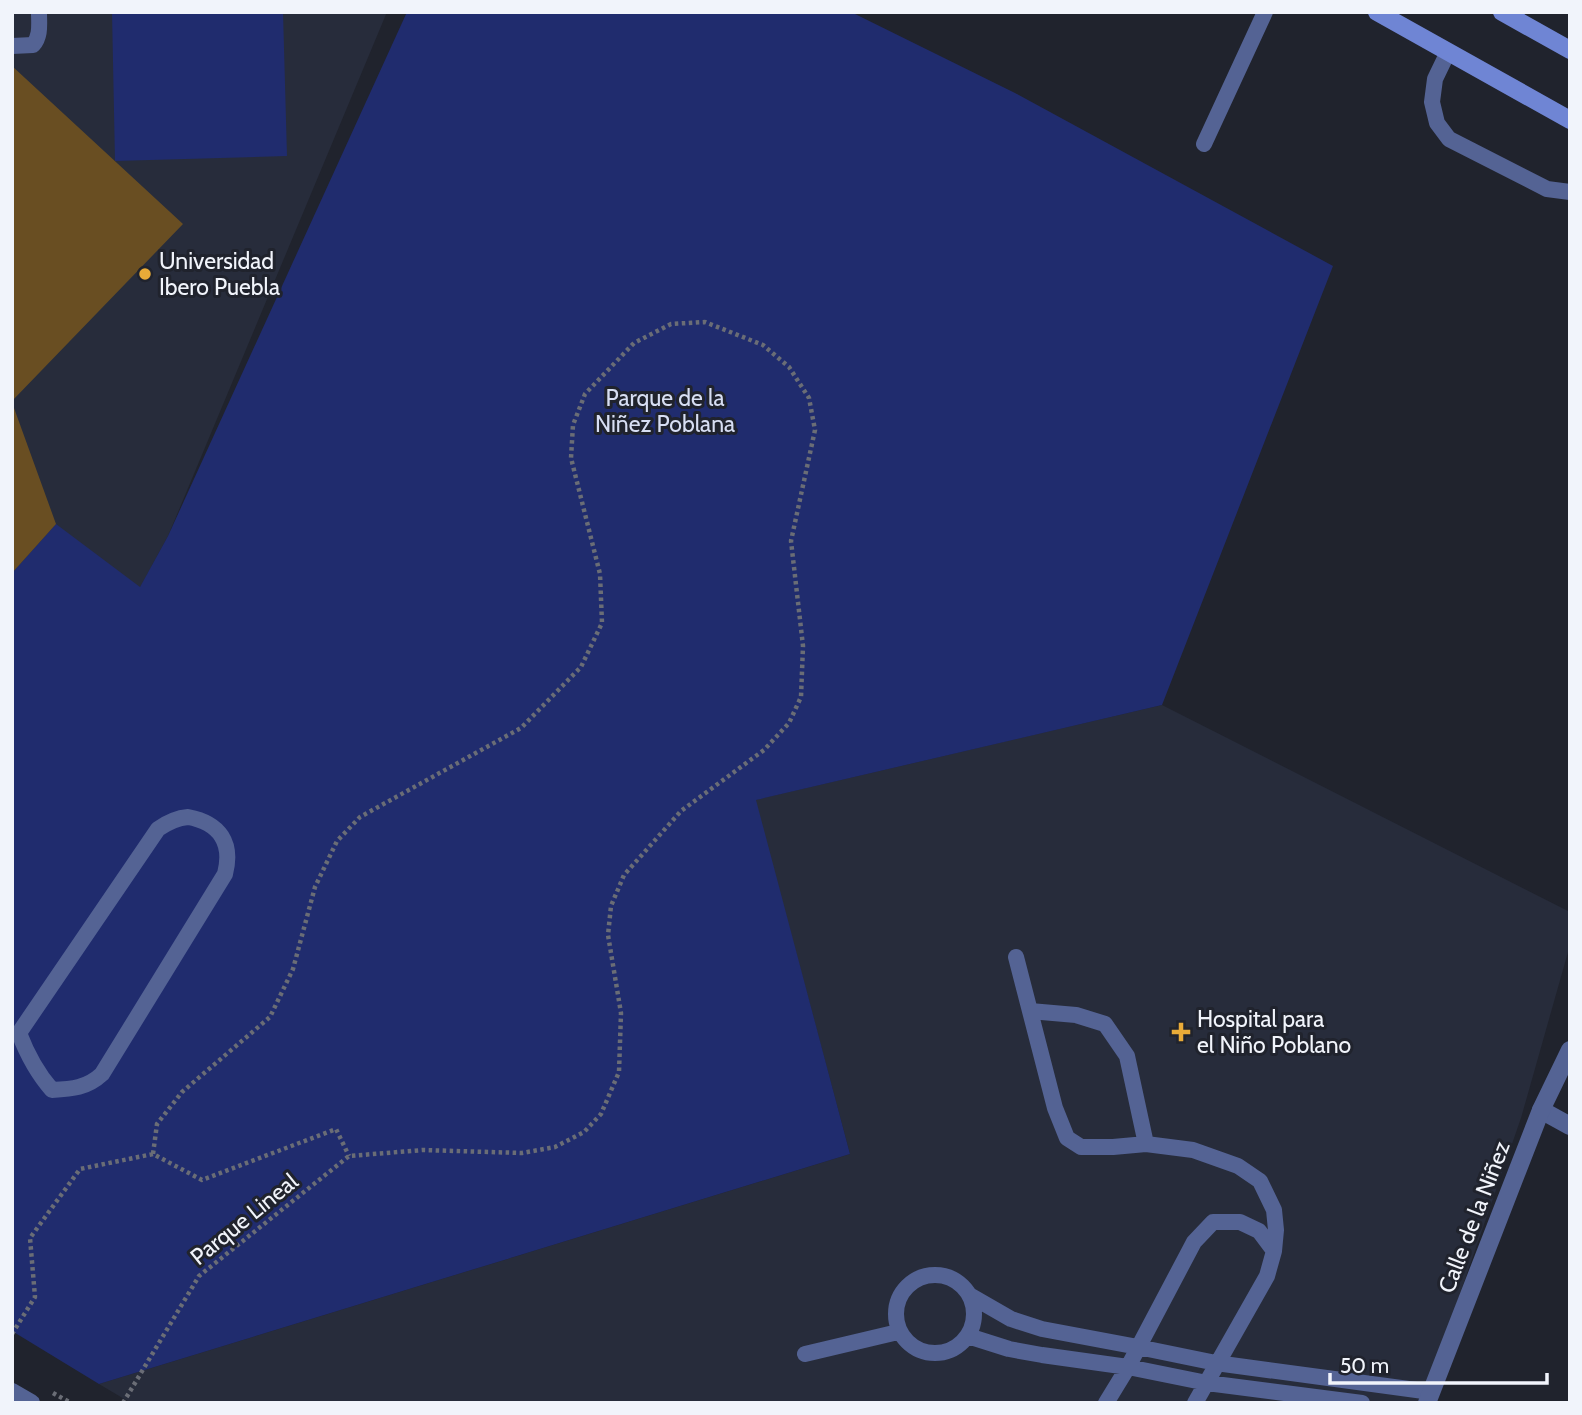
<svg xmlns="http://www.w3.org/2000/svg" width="1582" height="1415" viewBox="0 0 1582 1415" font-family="Cabin,sans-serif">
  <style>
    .built { fill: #272c3b }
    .green { fill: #202c6e }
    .building { fill: #694e22 }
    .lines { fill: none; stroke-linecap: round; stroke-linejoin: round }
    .path { stroke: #6a6d76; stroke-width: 4.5; stroke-dasharray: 3.5 3.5; stroke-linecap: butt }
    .service { stroke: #546394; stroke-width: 16 }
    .minor { stroke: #546394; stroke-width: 18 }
    .tertiary { stroke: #546394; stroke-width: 18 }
    .secondary { stroke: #6f85d4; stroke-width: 18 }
    .poi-dot { fill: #e9ab38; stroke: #20232d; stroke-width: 2.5 }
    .labels { text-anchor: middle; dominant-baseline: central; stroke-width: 6; stroke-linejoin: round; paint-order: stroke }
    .poi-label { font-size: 23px; fill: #f1f4fb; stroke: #20232d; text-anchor: start }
    .park-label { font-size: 23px; fill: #d7def3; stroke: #20232d }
    .street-label { font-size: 23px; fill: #f1f4fb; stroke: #20232d }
  </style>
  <rect width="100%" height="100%" fill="#20232d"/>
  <!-- built -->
  <path class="built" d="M12 12H387L168 536 12 824Z
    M1162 705 1570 912V945L1521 1118 1422 1403H131L99 1384 850 1154 755 800Z"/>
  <!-- green -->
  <path class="green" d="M112 12H283L287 156 115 161Z
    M407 12H851L1015 93 1333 266 1162 705 756 800 850 1154 99 1384 12 1331V573L56 524 140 587 168 536Z"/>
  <!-- building -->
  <path class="building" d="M12 66 183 224 12 401Z
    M14 408 56 524 12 573V410Z"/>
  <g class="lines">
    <!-- path -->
    <path class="path" d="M12 1334 35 1297 30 1238 80 1169 153 1154
      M53 1393 71 1403
      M123 1403 199 1276 349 1156 423 1150 522 1153 555 1147 584 1132 601 1114 619 1072 621 1013 608 935 611 906 624 875 681 811 764 750 789 723 801 697 803 646 791 541 815 430 809 398 789 367 763 345 705 322 671 324 634 343 585 394 573 425 571 458 600 574 602 623 581 667 521 728 360 817 337 841 315 887 293 969 270 1017 182 1092 157 1124 153 1154 202 1180 336 1129 349 1156"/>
    <!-- service -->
    <path class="service" d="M12 46 33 45C41 36 39 24 39 12
      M1448 52 1435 79 1432 102 1437 123 1449 139 1547 189 1570 192
      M1204 144 1265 12
      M188 817C220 823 233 843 225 874L102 1074C87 1088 72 1089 52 1090 37 1073 27 1054 19 1033L158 829C168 822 176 818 188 817Z
      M1016 957 1055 1108 1067 1138 1081 1147H1113L1146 1144 1193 1150 1238 1166 1260 1181 1274 1210 1276 1230 1274 1251 1267 1276 1195 1403
      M1030 1011 1076 1015 1105 1024 1127 1056 1146 1144
      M896 1314a39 39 0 1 1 78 0a39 39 0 1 1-78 0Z
      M971 1296 1011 1319 1042 1329 1138 1347 1216 1363 1431 1392
      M968 1336 1009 1349 1042 1355 1128 1367 1207 1383 1362 1403
      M805 1354 898 1332
      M1106 1403 1128 1367 1194 1242 1213 1222H1240L1259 1231 1274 1251"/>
    <!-- minor -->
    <path class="minor" d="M1541 1110 1570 1126"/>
    <!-- tertiary -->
    <path class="tertiary" d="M12 1392 31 1403
      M1427 1403 1541 1110 1570 1050"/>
    <!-- secondary -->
    <path class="secondary" d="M1377 12 1570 120
      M1502 12 1570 50"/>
  </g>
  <!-- markers -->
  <g class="poi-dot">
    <circle cx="145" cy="274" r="7"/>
    <path d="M1177.5 1021.5h7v7h7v7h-7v7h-7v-7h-7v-7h7z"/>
  </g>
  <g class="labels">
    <!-- poi labels -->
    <g class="poi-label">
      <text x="159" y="261">Universidad<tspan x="159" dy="26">Ibero Puebla</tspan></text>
      <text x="1197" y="1019">Hospital para<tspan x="1197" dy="26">el Niño Poblano</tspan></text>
    </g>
    <!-- park labels -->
    <g class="park-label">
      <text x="665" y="398">Parque de la<tspan x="665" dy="26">Niñez Poblana</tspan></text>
    </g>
    <!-- street labels -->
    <g class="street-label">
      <text transform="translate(1474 1217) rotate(-69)">Calle de la Niñez</text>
      <text transform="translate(244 1219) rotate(-39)">Parque Lineal</text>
    </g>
  </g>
  <!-- border -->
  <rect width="1582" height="1415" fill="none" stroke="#f1f4fb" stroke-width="28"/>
  <!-- scale -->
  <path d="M1330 1373v10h217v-10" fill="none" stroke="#f1f4fb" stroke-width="3.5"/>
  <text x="1340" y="1373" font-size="21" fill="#f1f4fb" stroke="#20232d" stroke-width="5" paint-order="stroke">50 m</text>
</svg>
